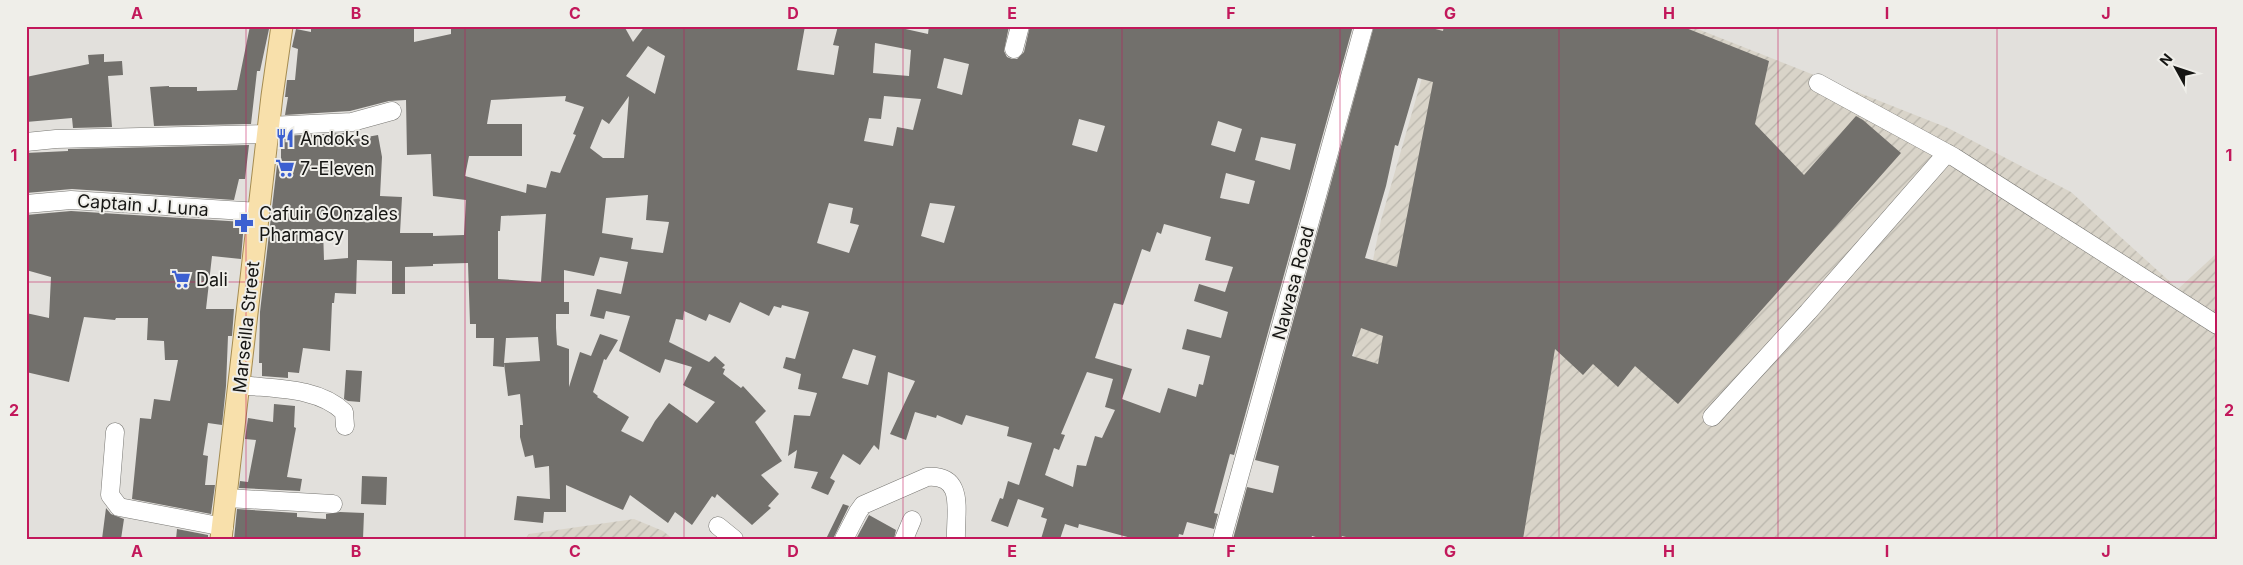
<svg xmlns="http://www.w3.org/2000/svg" width="2243" height="565" viewBox="0 0 2243 565" font-family="Inter,sans-serif">
  <style>
    .industrial { fill: url(#industrial-furrows) }
    .building { fill: #72706c; fill-rule: evenodd }
    .lines { fill: none; stroke-linecap: round; stroke-linejoin: round }
    .minor-casing { stroke: #787773; stroke-width: 19 }
    .major-casing { stroke: #a58c51; stroke-width: 23 }
    .minor { stroke: #fff; stroke-width: 18 }
    .major { stroke: #f8e0ab; stroke-width: 21 }
    .grid { fill: none; stroke: #c2185b; stroke-width: 1; stroke-opacity: 0.55 }
    .labels { text-anchor: middle; dominant-baseline: central; stroke-width: 4; stroke-linejoin: round; paint-order: stroke }
    .poi-label { font-size: 18px; fill: #151513; stroke: #efeee9; text-anchor: start }
    .street-label { font-size: 18px; fill: #151513; stroke: #efeee9 }
    .neatline { fill: none; stroke: #c2185b; stroke-width: 2 }
    .grid-label { font-size: 16px; text-anchor: middle; font-weight: bold; fill: #c2185b }
  </style>
  <defs>
    <pattern id="industrial-furrows" width="10" height="10" patternUnits="userSpaceOnUse" patternTransform="scale(1.25)"><rect width="10" height="10" fill="#d9d4c9"/><path d="M-1 1l2-2M0 10L10 0M9 11l2-2" fill="none" stroke="#b9b5ac"/></pattern>
  </defs>
  <rect width="100%" height="100%" fill="#e2e0dc"/>
  <!-- industrial -->
  <path class="industrial" d="M1437 26H1690L1948 128 2071 192 2178 289 2217 253V539H1336L1340 425 1381 220Z
    M634 519 663 531 673 539H525L529 534Z"/>
  <!-- building -->
  <path class="building" d="M250 26 269 29 260 71H257L251 124 154 126 150 87 169 86V87H197V91L237 90Z
    M311 26H414V42L451 34V26H624L633 42 645 26H805L797 70 834 75 839 46 833 45 838 26H892L928 34 929 26H1009L1004 51 1007 57 1012 59H1017L1024 52 1030 26H1353L1234 455 1230 454 1223 480 1214 513 1218 514 1214 529 1187 522 1183 535 1179 534 1178 539H1135L1079 524 1078 528 1065 524 1060 539H1041L1047 519 1041 517 1044 508 1018 499 1008 527 991 521 1000 498 1003 499 1008 481 1019 485 1032 443 1007 436 1009 427 966 415 962 425 937 415 936 418 915 412 906 440 890 434 915 381 888 372 879 450 874 445 860 465 843 454 830 478 835 481 828 495 811 488 818 472 794 468 797 450 788 456 794 415 810 416 817 393 798 389 801 374 783 368 786 357 795 359 809 312 782 305 781 308 774 306 769 316 740 302 730 323 709 314 706 321 684 311 683 320 676 319 669 342 709 362 715 356 725 365 722 368 725 369 723 374 741 388 743 386 766 411 755 422 782 461 761 475 779 494 768 506 771 508 752 525 717 494 715 498 712 496 692 525 675 512 668 523 630 495 623 510 566 485V512H544L543 523 514 520 517 496 550 499 549 466 535 468 533 455 525 457 520 437V425H523L520 394 508 396 504 363V367L493 366 494 338H476V324H470L468 263 433 264V266L405 267V294H392V261L357 260 356 294 335 293 334 303H332L330 351 303 348 299 373 288 372V378L262 376V363H259L260 312 277 165H281V136L344 133 345 141 378 135 382 157 380 196 402 197 400 233H433V236L464 235 466 200 433 196 431 154 407 155 406 100 389 101 350 111 285 115 288 97H285L287 80H295L298 49 292 47 296 29 311 32ZM875 43 911 50 909 76 873 73ZM648 46 665 56 655 94 626 76ZM944 58 969 64 962 95 937 88ZM566 96 565 101 584 107 573 134 576 135 560 173 551 171 546 188 527 184 526 193 465 176 469 156H522V124H487L491 100ZM629 96 624 158H603L590 148 602 119 609 124ZM884 96 921 99 913 130 897 127 893 146 864 141 869 118 881 119ZM1079 119 1105 126 1097 152 1072 145ZM1218 121 1242 129 1235 152 1211 145ZM1261 137 1296 144 1290 170 1255 160ZM1226 173 1255 181 1249 204 1220 198ZM648 195 646 220 669 222 663 253 631 249 633 238 602 233 606 198ZM829 203 853 208 850 223 859 225 849 253 817 243ZM930 203 955 206 944 243 921 236ZM546 214 541 282 498 279V231H500L501 216ZM1164 224 1211 237 1205 260 1233 267 1225 292 1199 284 1194 301 1228 312 1221 338 1187 329 1182 349 1210 356 1203 385 1199 384 1196 397 1168 388 1160 413 1122 399 1132 369 1095 358 1114 303 1123 305 1142 249 1150 252 1157 232 1161 234ZM323 229 348 230V258L324 260ZM600 257 628 262 621 294 597 289 590 316 604 319 606 311 630 316 619 351 660 373 665 359 692 367 683 385 715 402 697 423 669 403 655 421 643 442 621 431 629 417 597 397 598 396 593 392 604 359 606 360 618 340 600 334 591 356 580 352 569 387V349L557 345 556 328V314H569V302H564V270L594 276ZM538 337 540 361 504 363 506 338ZM853 349 876 356 868 385 842 378ZM1087 372 1113 379 1105 407 1115 410 1102 438 1095 436 1086 466 1077 465 1073 487 1045 475 1054 448 1059 450 1065 435 1061 434Z
    M1374 26H1424L1443 31 1444 26H1681L1769 61 1755 124 1804 175 1856 116 1863 120 1901 153 1678 404 1635 366 1618 387 1593 364 1583 375 1555 349 1523 539H1354L1342 536 1341 539H1323L1312 536 1311 539H1233L1247 487 1273 493 1279 466 1255 460ZM1418 78 1433 82 1397 267 1365 258 1386 186 1395 145 1398 146ZM1361 328 1383 336 1378 364 1352 356Z
    M104 54V62L122 61 123 75 108 76 112 127 73 128 72 118 26 122V77L89 64 88 55Z
    M249 145 245 179H239L234 200 72 189 26 193V153L68 151V149Z
    M71 211 244 222 241 259 212 256 206 309H234L232 336H228L226 386 222 425 208 423 203 455 208 456 205 485H215L211 514 132 499 140 418 151 419 154 399 170 401 178 360H165L164 341 147 340 148 318H116L115 320 84 317 69 382 26 372V313L49 318 51 277 26 270V215Z
    M346 370 362 371 360 402 348 401 344 399Z
    M274 404 295 406 294 427 296 428 287 477 302 479 300 491 239 488 240 481 248 482 256 440 245 439 248 418 273 422Z
    M362 476 387 477 386 505 361 504Z
    M843 504 849 506 833 539H826Z
    M106 508 111 514 124 519 121 539H102Z
    M237 509 297 513V517L326 519V514L340 512 364 513 363 539H234Z
    M869 515 896 530 894 539H856Z
    M177 529 208 535V539H176Z"/>
  <g class="lines">
    <!-- minor casing -->
    <g class="minor-casing">
      <path id="minor" d="M1014 49 1020 26
        M1818 83 1954 157 2217 325
        M269 126 352 122 392 111
        M26 142 56 139 267 134
        M26 204 71 200 259 212
        M240 385C274 389 318 387 344 412L345 426
        M1712 417 1808 312 1947 153
        M115 432 110 495 119 507 224 527
        M227 498 333 504
        M718 526 734 539
        M844 539 858 512 863 505 927 477C966 474 955 512 956 539
        M904 539 912 520
        M1222 539 1364 26"/>
    </g>
    <!-- major casing -->
    <g class="major-casing">
      <path id="major" d="M221 539 272 96 282 26"/>
    </g>
    <!-- minor -->
    <use href="#minor" class="minor"/>
    <!-- major -->
    <use href="#major" class="major"/>
  </g>
  <!-- grid -->
  <path class="grid" d="M246 26V539M465 26V539M684 26V539M903 26V539M1122 26V539M1340 26V539M1559 26V539M1778 26V539M1997 26V539M26 282H2217"/>
  <!-- icons -->
  <defs>
    <g id="restaurant-bare" transform="scale(1.5)"><path d="M-5-6h1v4h1v-4h1v4h1v-4h1v5L-1.5 .5V6h-2V.5L-5-1ZM5-6V6H3V1.5H1.5Q1.5-4 5-6Z" fill="#3c60d1" stroke="#efeee9" stroke-width="2.5" paint-order="stroke"/></g>
    <g id="supermarket-bare" transform="scale(1.5)"><path d="M-6-5.5h2.5l.6 2H6L4.5 2H-2.5L-4.4-4H-6ZM-1.5 3.2a1.3 1.3 0 1 0 .1 0ZM3 3.2a1.3 1.3 0 1 0 .1 0Z" fill="#3c60d1" stroke="#efeee9" stroke-width="2.5" paint-order="stroke"/></g>
    <g id="pharmacy-bare" transform="scale(1.5)"><path d="M-2-6h4v4h4v4h-4v4h-4v-4h-4v-4h4Z" fill="#3c60d1" stroke="#efeee9" stroke-width="2.5" paint-order="stroke"/></g>
  </defs>
  <g fill-rule="evenodd">
    <use href="#restaurant-bare" x="285" y="138"/>
    <use href="#supermarket-bare" x="285" y="168"/>
    <use href="#pharmacy-bare" x="244" y="223"/>
    <use href="#supermarket-bare" x="181" y="279"/>
  </g>
  <g class="labels">
    <!-- poi labels -->
    <g class="poi-label">
      <text x="300" y="138">Andok's</text>
      <text x="300" y="168">7-Eleven</text>
      <text x="259" y="213">Cafuir GOnzales<tspan x="259" dy="21">Pharmacy</tspan></text>
      <text x="196" y="279">Dali</text>
    </g>
    <!-- street labels -->
    <g class="street-label">
      <text transform="translate(143 205) rotate(4)">Captain J. Luna</text>
      <text transform="translate(1293 283) rotate(-75)">Nawasa Road</text>
      <text transform="translate(246 327) rotate(-84)">Marseilla Street</text>
    </g>
  </g>
  <!-- border -->
  <rect width="2243" height="565" fill="none" stroke="#efeee9" stroke-width="55"/>
  <!-- north arrow -->
  <g transform="translate(2176 68) rotate(310)" stroke="#efeee9" stroke-width="4" paint-order="stroke">
  <path d="M0-4L9 19L0 12L-9 19Z" fill="#151513"/>
  <text y="-8" font-size="14" font-weight="bold" text-anchor="middle" fill="#151513">N</text>
  </g>
  <rect x="28" y="28" width="2188" height="510" class="neatline"/>
  <g class="grid-label">
    <text x="137" y="19">A</text>
    <text x="356" y="19">B</text>
    <text x="575" y="19">C</text>
    <text x="793" y="19">D</text>
    <text x="1012" y="19">E</text>
    <text x="1231" y="19">F</text>
    <text x="1450" y="19">G</text>
    <text x="1669" y="19">H</text>
    <text x="1887" y="19">I</text>
    <text x="2106" y="19">J</text>
    <text x="14" y="161">1</text>
    <text x="2229" y="161">1</text>
    <text x="14" y="416">2</text>
    <text x="2229" y="416">2</text>
    <text x="137" y="557">A</text>
    <text x="356" y="557">B</text>
    <text x="575" y="557">C</text>
    <text x="793" y="557">D</text>
    <text x="1012" y="557">E</text>
    <text x="1231" y="557">F</text>
    <text x="1450" y="557">G</text>
    <text x="1669" y="557">H</text>
    <text x="1887" y="557">I</text>
    <text x="2106" y="557">J</text>
  </g>
</svg>
